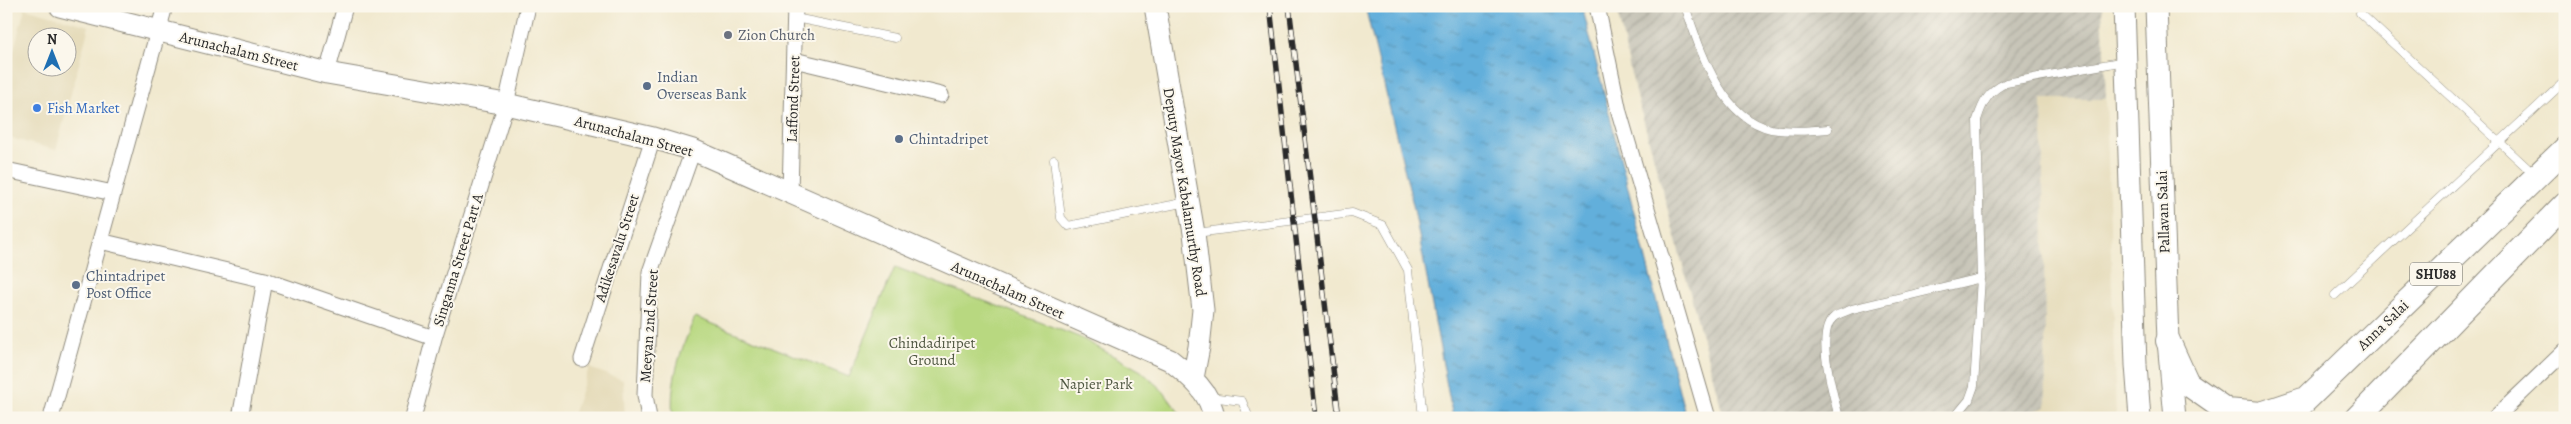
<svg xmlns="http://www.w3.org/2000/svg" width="2571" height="424" viewBox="0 0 2571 424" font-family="Alegreya,serif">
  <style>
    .built { fill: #e5dbba; fill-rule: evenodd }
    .industrial { fill: url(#industrial-furrows) }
    .green { fill: #b8d880; stroke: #728256 }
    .water { fill: url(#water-ripples); stroke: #466d83 }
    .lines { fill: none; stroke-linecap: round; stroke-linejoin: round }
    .lane-casing { stroke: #8e8a7d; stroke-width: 9 }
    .street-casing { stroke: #8e8a7d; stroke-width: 17 }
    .secondary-casing { stroke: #8e8a7d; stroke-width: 23 }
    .primary-casing { stroke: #8e8a7d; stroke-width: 26 }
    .lane { stroke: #fff; stroke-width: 8 }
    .street { stroke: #fff; stroke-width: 15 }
    .secondary { stroke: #fff; stroke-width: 21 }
    .primary { stroke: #fff; stroke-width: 24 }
    .rail-casing { stroke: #2b2b2b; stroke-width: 5.5 }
    .rail { stroke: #fbf7ec; stroke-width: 4; stroke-dasharray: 11; stroke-linecap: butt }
    .worship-dot { fill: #6b7280; stroke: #fbf7ec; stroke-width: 2 }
    .service-dot { fill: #5c6f8a; stroke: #fbf7ec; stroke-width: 2 }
    .shop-dot { fill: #3f7fe0; stroke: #fbf7ec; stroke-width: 2 }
    .labels { text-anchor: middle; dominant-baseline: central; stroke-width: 4; stroke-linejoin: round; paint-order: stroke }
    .shield { fill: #fbf7ec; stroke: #696865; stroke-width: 1 }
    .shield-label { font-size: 14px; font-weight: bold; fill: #2b2b2b }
    .worship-label { font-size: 15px; fill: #5b616d; stroke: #fbf7ec; text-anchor: start }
    .street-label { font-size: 15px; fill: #2b2b2b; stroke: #fbf7ec }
    .service-label { font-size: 15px; fill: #4e5e75; stroke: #fbf7ec; text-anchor: start }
    .shop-label { font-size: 15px; fill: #366cbe; stroke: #fbf7ec; text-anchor: start }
    .park-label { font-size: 15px; fill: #4e5640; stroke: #fbf7ec }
  </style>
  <defs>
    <pattern id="industrial-furrows" width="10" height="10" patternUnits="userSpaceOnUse" patternTransform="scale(1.25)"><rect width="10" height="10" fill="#c7c5b8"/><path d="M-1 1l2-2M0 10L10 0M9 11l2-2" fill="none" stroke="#aba99e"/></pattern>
    <pattern id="water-ripples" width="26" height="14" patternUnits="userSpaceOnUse" patternTransform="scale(1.25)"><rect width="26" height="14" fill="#62afdb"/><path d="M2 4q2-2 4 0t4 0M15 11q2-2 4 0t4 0" fill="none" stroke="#518fb2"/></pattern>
  </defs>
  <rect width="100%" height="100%" fill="#fbf7ec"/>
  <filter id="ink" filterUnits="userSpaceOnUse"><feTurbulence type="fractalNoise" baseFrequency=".02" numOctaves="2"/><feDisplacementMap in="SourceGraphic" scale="10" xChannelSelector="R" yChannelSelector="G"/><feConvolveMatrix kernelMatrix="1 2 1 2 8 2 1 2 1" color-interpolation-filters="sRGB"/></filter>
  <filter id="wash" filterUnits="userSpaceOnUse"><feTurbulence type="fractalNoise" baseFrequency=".0096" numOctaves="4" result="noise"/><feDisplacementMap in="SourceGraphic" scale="20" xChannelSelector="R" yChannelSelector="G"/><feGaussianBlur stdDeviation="1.12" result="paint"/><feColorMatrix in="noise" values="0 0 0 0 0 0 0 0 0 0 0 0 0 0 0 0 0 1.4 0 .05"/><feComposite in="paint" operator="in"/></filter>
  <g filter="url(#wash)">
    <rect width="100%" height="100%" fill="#f1e9cf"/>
    <!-- built -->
    <path class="built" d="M25 8 89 26 56 150 6 137V79ZM38 38H68V68H38Z
      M2042 98 2106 99 2116 418H2014L2046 406Z
      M589 368 623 380 625 418H572Z"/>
    <!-- industrial -->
    <path class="industrial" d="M1616 6H2102L2106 99H2042L2046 407 2014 418H1724L1630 70Z"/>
    <!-- green -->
    <path class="green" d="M895 267 1079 337 1141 371 1163 391 1183 418H673C669 381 681 349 695 317L849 377Z"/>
    <!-- water -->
    <path class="water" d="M1365 6H1582L1686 418H1453L1414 209Z"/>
  </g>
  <g filter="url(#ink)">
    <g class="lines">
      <!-- lane casing -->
      <g class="lane-casing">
        <path id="lane" d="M1685 6C1700 49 1720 118 1771 129 1790 132 1809 131 1828 129
          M2362 6 2360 13 2535 175
          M795 18 895 38
          M1054 160 1061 218 1068 226 1187 202
          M1196 233 1352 213 1383 225 1408 270 1423 418
          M2335 295 2565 81
          M1210 397 1242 401 1249 418
          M1839 418C1834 395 1814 333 1834 317 1838 314 1846 312 1852 309L1981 278
          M1954 418 1969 400 1974 386 1981 278 1977 120C1983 101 1989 91 2006 83L2125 61"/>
      </g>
      <!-- street casing -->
      <g class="street-casing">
        <path id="street" d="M1597 6 1619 112 1708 418
          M794 60 941 95
          M327 73 345 6
          M6 170 113 193
          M790 192 795 6
          M100 241 265 280 434 338
          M582 359 653 138
          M51 418 165 6
          M240 418 265 280
          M413 418 434 338 506 104 528 6
          M649 418 645 395 650 272 693 150
          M2495 418 2565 351"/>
      </g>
      <!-- secondary casing -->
      <g class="secondary-casing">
        <path id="secondary" d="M60 6 327 73 506 104 653 138 693 150 1170 360C1189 375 1211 392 1214 418
          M1155 6 1194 233 1203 310 1199 347 1193 378
          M2124 6 2136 365 2140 418
          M2156 6 2168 341 2175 418"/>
      </g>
      <!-- primary casing -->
      <g class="primary-casing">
        <path id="primary" d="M2168 341 2187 383 2227 411 2261 414 2303 400
          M2287 418 2565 149
          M2357 418 2565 204"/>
      </g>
      <!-- lane -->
      <use href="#lane" class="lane"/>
      <!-- street -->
      <use href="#street" class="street"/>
      <!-- secondary -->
      <use href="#secondary" class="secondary"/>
      <!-- primary -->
      <use href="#primary" class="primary"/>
      <!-- rail casing -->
      <g class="rail-casing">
        <path id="rail" d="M1270 6 1316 418
          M1289 6 1339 418"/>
      </g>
      <!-- rail -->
      <use href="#rail" class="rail"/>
    </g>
  </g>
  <!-- markers -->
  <circle class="worship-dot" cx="728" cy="35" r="5"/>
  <g class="service-dot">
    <circle cx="647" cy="86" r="5"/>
    <circle cx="899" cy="139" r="5"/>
    <circle cx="76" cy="285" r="5"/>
  </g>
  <circle class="shop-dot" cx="37" cy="108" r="5"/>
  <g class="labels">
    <!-- shield labels -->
    <rect class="shield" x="2410" y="262.5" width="52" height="23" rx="4"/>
    <g class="shield-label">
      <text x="2436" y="274">SHU88</text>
    </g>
    <!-- worship labels -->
    <g class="worship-label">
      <text x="738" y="35">Zion Church</text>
    </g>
    <!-- street labels -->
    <g class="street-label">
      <text transform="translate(239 51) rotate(14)">Arunachalam Street</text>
      <text transform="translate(793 99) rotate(-88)">Laffond Street</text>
      <text transform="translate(634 136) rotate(15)">Arunachalam Street</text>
      <text transform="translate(1185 192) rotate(81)">Deputy Mayor Kabalamurthy Road</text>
      <text transform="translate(2163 212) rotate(-92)">Pallavan Salai</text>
      <text transform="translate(617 248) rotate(-72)">Adikesavalu Street</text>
      <text transform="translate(458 260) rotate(-73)">Singanna Street Part A</text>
      <text transform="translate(1008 290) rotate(24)">Arunachalam Street</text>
      <text transform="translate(2383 325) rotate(-44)">Anna Salai</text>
      <text transform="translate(649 326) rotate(-86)">Meeyan 2nd Street</text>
    </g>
    <!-- service labels -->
    <g class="service-label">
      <text x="657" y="77">Indian<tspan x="657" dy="17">Overseas Bank</tspan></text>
      <text x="909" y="139">Chintadripet</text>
      <text x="86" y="276">Chintadripet<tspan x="86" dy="17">Post Office</tspan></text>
    </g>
    <!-- shop labels -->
    <g class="shop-label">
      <text x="47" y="108">Fish Market</text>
    </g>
    <!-- park labels -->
    <g class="park-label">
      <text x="932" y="343">Chindadiripet<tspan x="932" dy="17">Ground</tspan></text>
      <text x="1096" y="384">Napier Park</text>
    </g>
  </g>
  <!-- margin -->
  <rect width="2571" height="424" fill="none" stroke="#fbf7ec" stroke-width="25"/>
  <!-- north arrow -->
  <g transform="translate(52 52)"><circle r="24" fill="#fbf7ec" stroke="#a8a59f"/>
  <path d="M0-4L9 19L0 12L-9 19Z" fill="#1f6fb2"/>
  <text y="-8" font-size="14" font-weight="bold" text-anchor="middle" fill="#2b2b2b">N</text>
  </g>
</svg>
